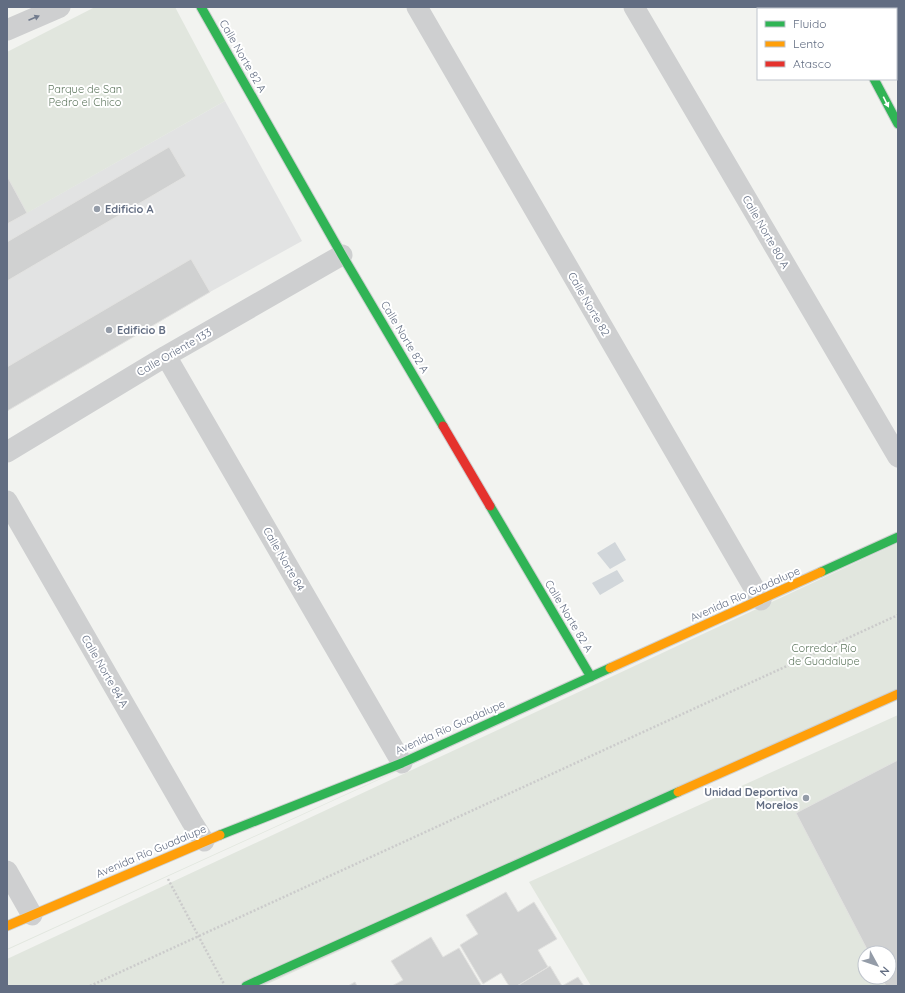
<svg xmlns="http://www.w3.org/2000/svg" width="905" height="993" viewBox="0 0 905 993" font-family="Quicksand,sans-serif">
  <style>
    .built { fill: #e2e3e3 }
    .green { fill: #e1e6de; fill-rule: evenodd }
    .water { fill: #d1d6da }
    .building { fill: #d0d1d1; stroke: #e2e2e0 }
    .lines { fill: none; stroke-linecap: round; stroke-linejoin: round }
    .fast-casing { stroke: #ced0d0; stroke-width: 11 }
    .slow-casing { stroke: #ced0d0; stroke-width: 11 }
    .jam-casing { stroke: #ced0d0; stroke-width: 11 }
    .path { stroke: #cbcbcb; stroke-width: 2.5; stroke-dasharray: 2 2; stroke-linecap: butt }
    .street { stroke: #cecfd0; stroke-width: 21 }
    .fast { stroke: #30b455; stroke-width: 9 }
    .slow { stroke: #ff9f0a; stroke-width: 9 }
    .jam { stroke: #e5322d; stroke-width: 9 }
    .oneway { fill: #727c8e }
    .oneway2 { fill: #fff }
    .poi-dot { fill: #949ca8; stroke: #fff; stroke-width: 1.5 }
    .labels { text-anchor: middle; dominant-baseline: central; stroke-width: 4; stroke-linejoin: round; paint-order: stroke }
    .street-label { font-size: 11px; fill: #626d82; stroke: #fff }
    .park-label { font-size: 11px; fill: #617961; stroke: #fff }
    .poi-label { font-size: 11px; font-weight: bold; fill: #626d82; stroke: #fff; text-anchor: start }
  </style>
  <rect width="100%" height="100%" fill="#f2f3f0"/>
  <!-- built -->
  <path class="built" d="M225 101 302 241 210 292 7 411V224Z"/>
  <!-- green -->
  <path class="green" d="M95 7H175L225 101 27 213 7 176V52Z
    M898 542 7 950V949Z
    M898 543V696L263 986H7V959Z
    M898 715V986H591L529 882ZM865 953H889V977H865Z"/>
  <!-- water -->
  <path class="water" d="M615 542 626 560 610 569 597 553Z
    M617 570 624 581 600 595 592 583Z"/>
  <!-- building -->
  <path class="building" d="M169 147 186 176 7 281V242Z
    M7 176 27 213 7 224Z
    M191 259 210 292 7 411V367Z
    M898 760V986H886L881 977H889V953H869L796 813Z
    M506 892 518 912 534 902 557 939 538 950 548 967 517 986H509L501 973 483 984 460 945 478 934 466 915Z
    M431 937 443 957 459 948 481 985 479 986H392L403 980 391 961Z
    M550 966 562 986H517Z
    M578 977 584 986H562Z
    M355 982 357 986H348Z"/>
  <g class="lines">
    <!-- fast casing -->
    <g class="fast-casing">
      <path id="fast" d="M201 7 342 255 443 426
        M874 79 898 124
        M490 506 591 677
        M821 572 898 537
        M220 835 402 763 610 668
        M246 986 678 792"/>
    </g>
    <!-- slow casing -->
    <g class="slow-casing">
      <path id="slow" d="M610 668 821 572
        M678 792 898 694
        M7 926 220 835"/>
    </g>
    <!-- jam casing -->
    <g class="jam-casing">
      <path id="jam" d="M837 7 838 9
        M443 426 490 506"/>
    </g>
    <!-- path -->
    <path class="path" d="M168 879 224 984
      M90 986 898 615"/>
    <!-- street -->
    <path class="street" d="M417 7 761 600
      M634 7 898 457
      M7 30 60 7
      M166 356 402 763
      M7 452 166 356 342 255
      M7 501 192 822 204 841
      M7 871 32 915"/>
    <!-- fast -->
    <use href="#fast" class="fast"/>
    <!-- slow -->
    <use href="#slow" class="slow"/>
    <!-- jam -->
    <use href="#jam" class="jam"/>
  </g>
  <!-- one-way arrows -->
  <defs><path id="oneway-solid" d="M-6-.8H1V-3.2L6.5 0L1 3.2V.8H-6Z"/></defs>
  <use class="oneway" href="#oneway-solid" transform="translate(34 18) rotate(-23)"/>
  <use class="oneway2" href="#oneway-solid" transform="translate(886 102) rotate(63)"/>
  <!-- markers -->
  <g class="poi-dot">
    <circle cx="97" cy="209" r="4"/>
    <circle cx="109" cy="330" r="4"/>
    <circle cx="806" cy="798" r="4"/>
  </g>
  <g class="labels">
    <!-- street labels -->
    <g class="street-label">
      <text transform="translate(243 56) rotate(60)">Calle Norte 82 A</text>
      <text transform="translate(766 232) rotate(60)">Calle Norte 80 A</text>
      <text transform="translate(589 304) rotate(60)">Calle Norte 82</text>
      <text transform="translate(405 337) rotate(59)">Calle Norte 82 A</text>
      <text transform="translate(174 352) rotate(-30)">Calle Oriente 133</text>
      <text transform="translate(284 559) rotate(60)">Calle Norte 84</text>
      <text transform="translate(745 594) rotate(-24)">Avenida Río Guadalupe</text>
      <text transform="translate(569 616) rotate(59)">Calle Norte 82 A</text>
      <text transform="translate(105 671) rotate(60)">Calle Norte 84 A</text>
      <text transform="translate(450 727) rotate(-24)">Avenida Río Guadalupe</text>
      <text transform="translate(151 851) rotate(-23)">Avenida Río Guadalupe</text>
    </g>
    <!-- park labels -->
    <g class="park-label">
      <text x="85" y="89">Parque de San<tspan x="85" dy="13">Pedro el Chico</tspan></text>
      <text x="824" y="648">Corredor Río<tspan x="824" dy="13">de Guadalupe</tspan></text>
    </g>
    <!-- poi labels -->
    <g class="poi-label">
      <text x="105" y="209">Edificio A</text>
      <text x="117" y="330">Edificio B</text>
      <text x="798" y="792" text-anchor="end">Unidad Deportiva<tspan x="798" dy="13">Morelos</tspan></text>
    </g>
  </g>
  <!-- border -->
  <rect width="905" height="993" fill="none" stroke="#626d82" stroke-width="16"/>
  <!-- legend -->
  <rect x="757" y="8" width="140" height="72" fill="#ffffff" stroke="#c0c5cd"/>
  <rect x="765" y="21" width="20" height="6" fill="#30b455" stroke="#c0c5cd"/>
  <text x="793" y="28" font-size="12" fill="#626d82">Fluido</text>
  <rect x="765" y="41" width="20" height="6" fill="#ff9f0a" stroke="#c0c5cd"/>
  <text x="793" y="48" font-size="12" fill="#626d82">Lento</text>
  <rect x="765" y="61" width="20" height="6" fill="#e5322d" stroke="#c0c5cd"/>
  <text x="793" y="68" font-size="12" fill="#626d82">Atasco</text>
  <!-- north arrow -->
  <g transform="translate(877 965) rotate(130)"><circle r="19" fill="#ffffff" stroke="#c0c5cd"/>
  <path d="M0-3L7 15L0 10L-7 15Z" fill="#949ca8"/>
  <text y="-6" font-size="11" font-weight="bold" text-anchor="middle" fill="#626d82">N</text>
  </g>
</svg>
